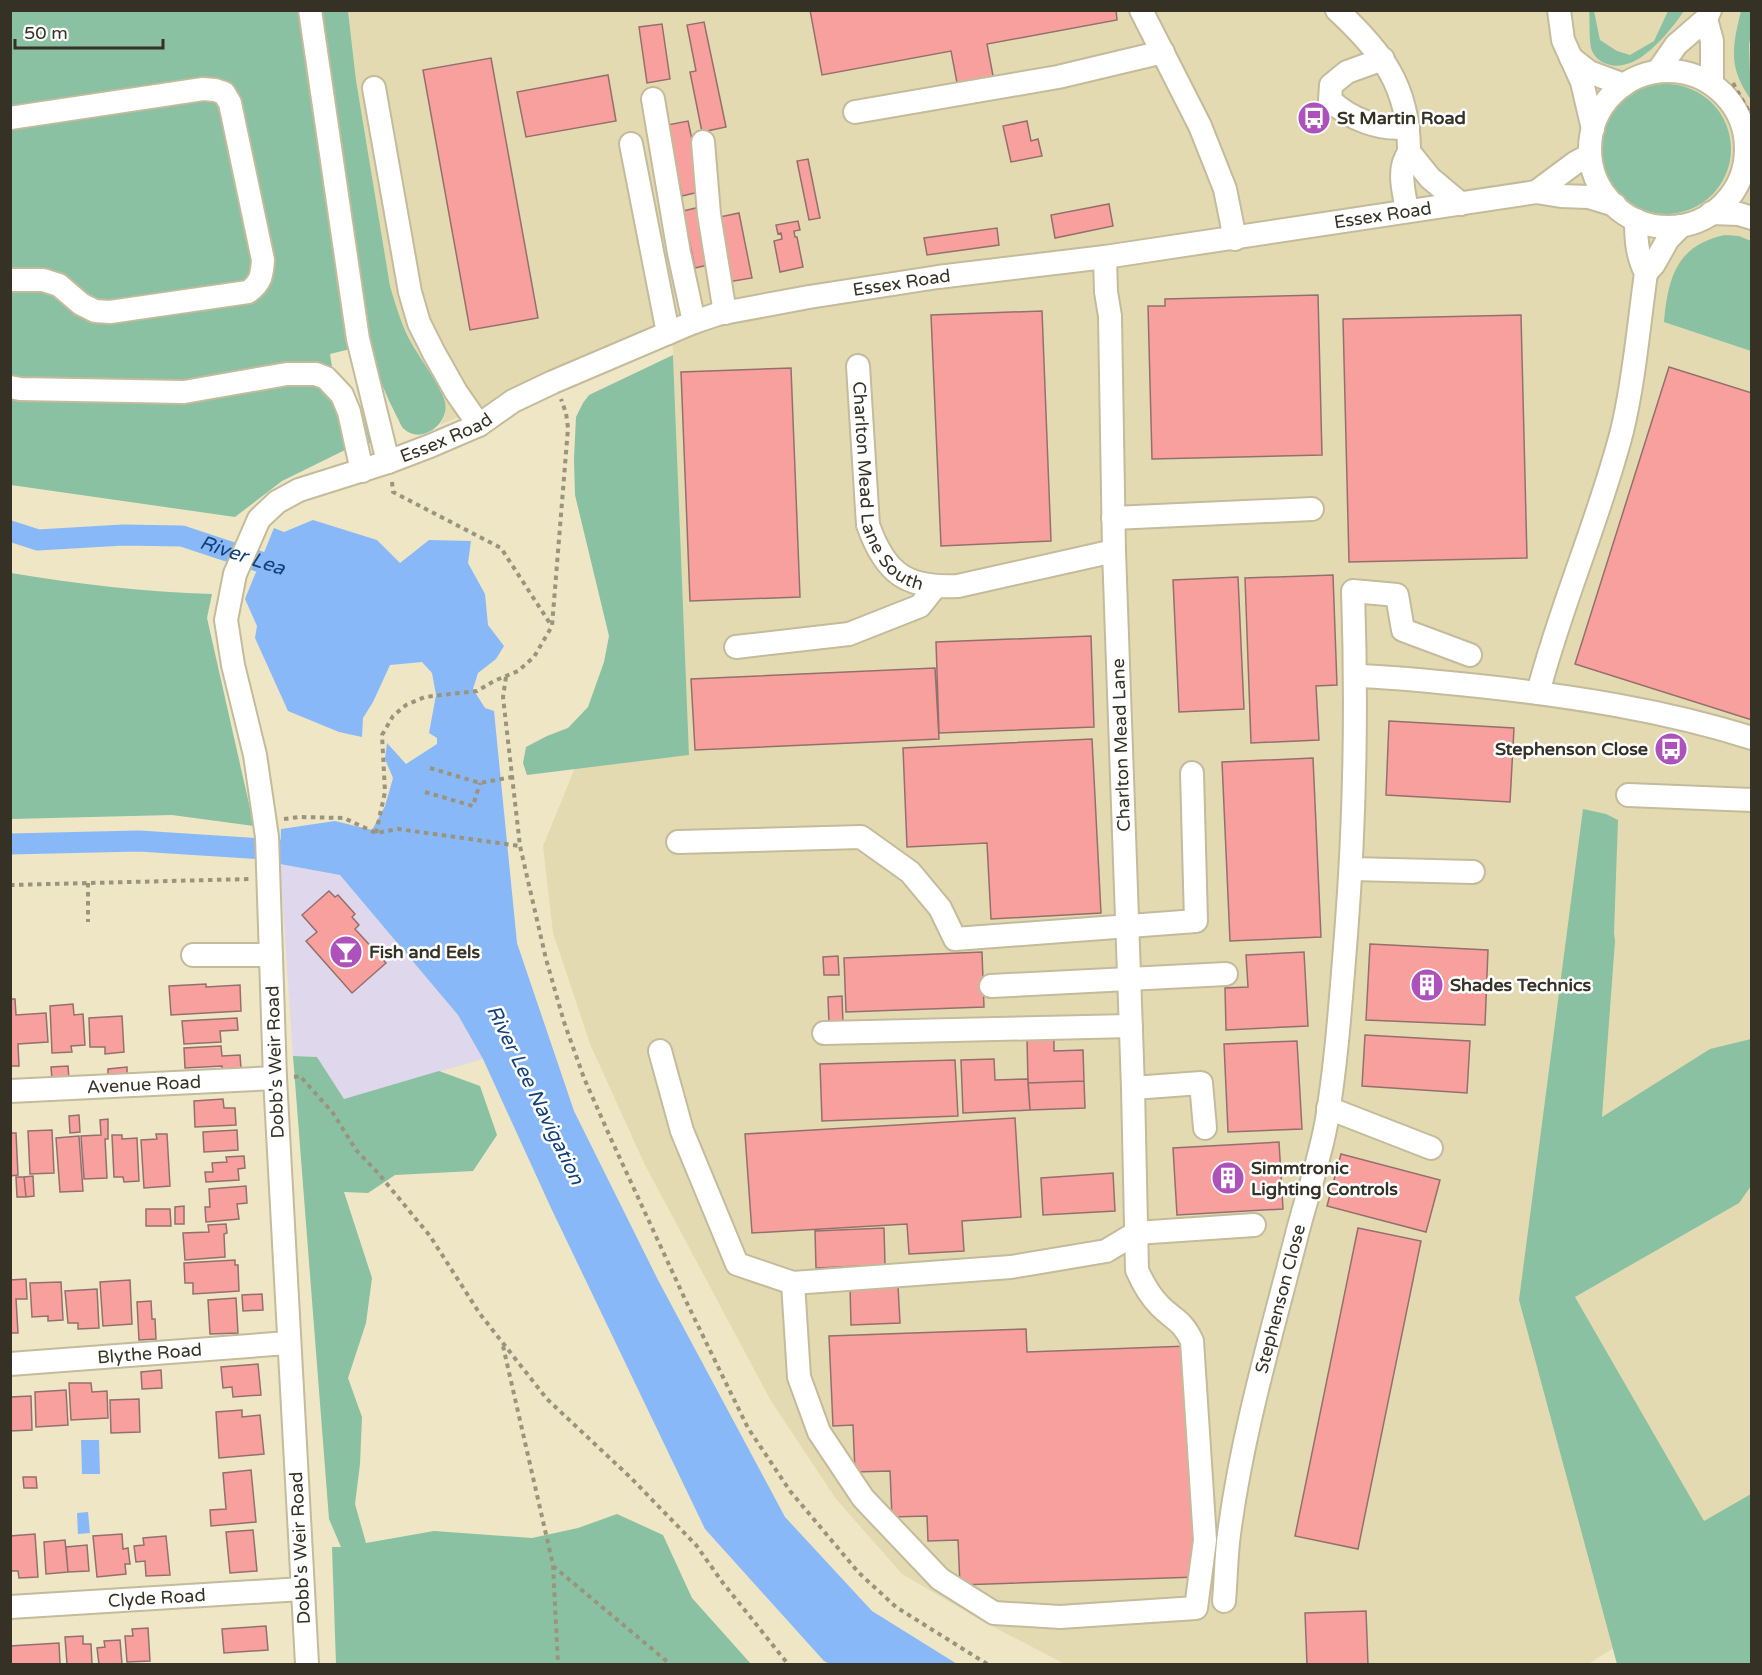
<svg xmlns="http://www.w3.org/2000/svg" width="1762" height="1675" viewBox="0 0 1762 1675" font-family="'Varela Round',sans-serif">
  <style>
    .commercial { fill: #dfd7ec }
    .built { fill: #e4dab2 }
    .green { fill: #8ac1a2 }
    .water { fill: #89b8f8 }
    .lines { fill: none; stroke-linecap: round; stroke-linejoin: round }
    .canal { stroke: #89b8f8; stroke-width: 21 }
    .building { fill: #f8a09d; stroke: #93706e; stroke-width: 1.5 }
    .minor-casing { stroke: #c3bb9b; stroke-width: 26 }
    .path { stroke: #9b947d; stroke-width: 4; stroke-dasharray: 4.5 4.5; stroke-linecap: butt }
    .minor { stroke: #fff; stroke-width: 22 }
    .labels { text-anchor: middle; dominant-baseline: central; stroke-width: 5; stroke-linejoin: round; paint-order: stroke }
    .poi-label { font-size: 18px; font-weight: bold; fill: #353125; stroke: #fff; text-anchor: start }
    .street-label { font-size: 18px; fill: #353125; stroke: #fff }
    .water-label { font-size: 20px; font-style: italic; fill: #144079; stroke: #fff }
  </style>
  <rect width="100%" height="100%" fill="#eee6c5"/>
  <!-- commercial -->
  <path class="commercial" d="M280 864 340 875 458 1015 483 1059 344 1099 317 1057 293 1056Z"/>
  <!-- built -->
  <path class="built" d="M348 11H1751V1562L1588 1664H1065L984 1622 902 1574 836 1499 771 1401 644 1163 590 1044 553 933 543 846 575 768 689 755 672 325 440 425 445 415V400L411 343 398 313 390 286 356 80Z"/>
  <!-- green -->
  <path class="green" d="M10 11H304L377 442 369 443 350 349 330 354 345 450 282 481 235 517 11 485Z
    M316 11H348L356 80 390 286C396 306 402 327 413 346 420 358 443 390 445 402 450 424 421 445 404 429 401 427 399 420 397 417 386 396 378 375 370 354Z
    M1589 11H1594L1600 40 1617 51 1630 55 1654 41 1668 11H1684C1670 31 1637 75 1607 64 1600 62 1593 56 1591 48 1589 39 1590 21 1589 11Z
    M1741 11H1751V35L1749 45 1751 100C1728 67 1732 48 1741 11Z
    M1601 149a65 65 0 1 1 130 0a65 65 0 1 1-130 0Z
    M1725 235 1739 236 1751 241V351L1664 322C1668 277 1677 245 1725 235Z
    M673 355 689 755 527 775 523 763 526 747 547 736 568 728 588 707 604 662 609 636 575 495 574 459 576 417 583 403 589 395Z
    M11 573C78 584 145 592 212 594L207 618 254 826 172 815 11 819Z
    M1583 809 1606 814 1618 820 1614 933 1615 941 1602 1117 1710 1049 1751 1039V1186L1739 1203 1575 1297 1704 1521 1751 1494V1664H1617L1519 1300Z
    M293 1056 317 1057 344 1099 439 1071 480 1086 497 1135 473 1171 395 1175 368 1193 344 1192 372 1278 366 1323 348 1378 362 1417 360 1464 355 1504 366 1543 434 1531 532 1538 578 1528 617 1514 663 1535 692 1598 751 1664H336L332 1547H341L329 1519Z"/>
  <!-- water -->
  <path class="water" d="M313 520 377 540 400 563 429 540 471 541 468 563 485 594 488 625 504 646 496 659 478 673 473 689 485 708 494 711 517 943 574 1111 658 1280 785 1517 872 1611 957 1664H830L824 1661 705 1529 551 1208 483 1059 458 1015 340 875 280 864 281 829 335 821 372 830 385 806 393 778 385 759 387 743 406 764 437 744V738L429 733 436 695 432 673 422 662 390 665 373 702 363 718 362 737 339 732 288 711 255 638 257 626 245 599 274 528 284 532Z
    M81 1440H99L100 1474H82Z
    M88 1512 90 1533 78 1534 77 1513Z"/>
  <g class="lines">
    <!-- canal -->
    <g class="canal">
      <path id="s1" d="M10 531 38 540 123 535 182 536 288 571"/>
      <path d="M10 844 139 841 309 852"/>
    </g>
  </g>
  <!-- building -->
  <path class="building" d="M810 10H1116L1117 20 987 44 994 81 958 88 951 51 822 75Z
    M704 22 726 127 702 132 690 72 696 71 687 25Z
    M662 24 670 79 647 83 639 27Z
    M491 58 538 318 470 330 423 70Z
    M608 75 616 121 526 137 517 92Z
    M688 121 703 191 682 196 667 125Z
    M1027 121 1031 141 1038 139 1042 156 1011 162 1003 126Z
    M808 159 820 218 809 220 797 161Z
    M1109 204 1113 226 1055 238 1051 215Z
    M704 206 716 263 695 268 683 211Z
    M739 213 752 278 728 282 715 218Z
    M798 221 800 230 794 231 795 237H797L803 267 780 272 774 241 782 239 781 233 778 234 776 225Z
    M997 228 999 245 927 255 924 238Z
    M1318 295 1322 455 1152 459 1148 306H1165V299Z
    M1042 311 1051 541 941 546 931 315Z
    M1521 315 1527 558 1349 562 1343 319Z
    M1669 367 1752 393V720L1575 664Z
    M791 368 800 597 690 601 681 372Z
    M1333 575 1337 685 1316 686 1319 740 1251 743 1245 578Z
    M1238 577 1244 709 1179 712 1173 580Z
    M1091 636 1094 727 939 733 936 642Z
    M935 668 939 739 695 750 691 679Z
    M1389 721 1514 728 1510 802 1386 795Z
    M1092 739 1101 913 991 919 987 843 907 847 903 748Z
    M1313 758 1321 937 1230 941 1222 762Z
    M329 891 335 897 338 895 355 914 352 917 359 925 355 929 386 963 352 993 306 941 317 932 302 915Z
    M1370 944 1488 950 1485 1025 1366 1020Z
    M982 952 984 1007 846 1012 844 958Z
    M1304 952 1308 1026 1226 1030 1225 988 1248 987 1246 955Z
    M838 956 839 975H824L823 957Z
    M206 984V987L240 985 241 1011 171 1015 169 986Z
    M842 996 843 1024 829 1025 828 997Z
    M10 999H15L16 1015 46 1013 48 1042 18 1044 19 1066H10Z
    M73 1004 74 1015 83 1014 85 1045 71 1046 72 1052 52 1053 50 1006Z
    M122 1016 124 1052 105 1054V1047H90L89 1018Z
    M237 1018 238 1030 220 1031 221 1042 184 1044 182 1021Z
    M1365 1035 1470 1041 1467 1093 1362 1086Z
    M1054 1036V1051L1083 1050 1084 1081 1028 1083 1027 1037Z
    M1297 1041 1302 1129 1228 1132 1224 1044Z
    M221 1046 222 1056 240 1055 241 1068 222 1069V1066L185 1068 184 1048Z
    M994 1059 995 1080 1028 1079 1030 1110 963 1113 961 1060Z
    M955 1060 958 1116 822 1121 820 1064Z
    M68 1066 69 1079 52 1080 51 1067Z
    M127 1067V1077L108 1078V1069Z
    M1084 1081 1085 1108 1030 1110 1028 1083Z
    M223 1099 224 1108H235L236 1125 195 1127 194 1101Z
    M79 1115 80 1132 70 1133 69 1116Z
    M1015 1118 1021 1217 962 1221 964 1251 909 1254 907 1224 752 1233 745 1134Z
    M108 1119V1139H105L107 1178 84 1179 81 1136 101 1135 100 1120Z
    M52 1130 54 1173 30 1174 28 1131Z
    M237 1130 238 1150 204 1152 203 1132Z
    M10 1133H16L18 1175 10 1176Z
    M156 1134H167L170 1186 144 1188 141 1140 157 1139Z
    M112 1135H122V1139L137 1138 139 1181 124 1182 123 1177H114Z
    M79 1136 83 1191 60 1192 56 1138Z
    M1279 1142 1283 1209 1177 1215 1173 1148Z
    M1341 1154 1440 1180 1426 1232 1327 1206Z
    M244 1156 245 1168 238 1169 239 1180 206 1182 205 1172H213L212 1163 227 1162 226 1157Z
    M1113 1173 1115 1211 1043 1215 1041 1178Z
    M33 1176 34 1196 26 1197 24 1177Z
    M16 1177H24L26 1197H17Z
    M246 1186 247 1203 237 1204 239 1219 206 1222 205 1207H210L209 1189Z
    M184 1206V1224H175V1207Z
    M146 1209H170L171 1226H146Z
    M226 1224 227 1233 224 1234 225 1257 185 1260 183 1233 209 1232 208 1225Z
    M884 1228 885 1265 816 1268 815 1231Z
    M1358 1228 1421 1241 1358 1549 1295 1536Z
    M235 1260V1265H238L239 1291 193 1294V1283H185L184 1263Z
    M26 1279 27 1299H16L18 1333H10V1280Z
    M130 1280 132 1324 103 1326 100 1282Z
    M61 1282 63 1320 48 1321V1316L32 1317 30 1283Z
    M898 1285 900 1323 851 1325 850 1287Z
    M97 1289 99 1328 78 1329V1323H68L65 1291Z
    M262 1294 263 1310 243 1311 242 1295Z
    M236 1298 238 1333 210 1334 208 1300Z
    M151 1301 152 1319H155L156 1339 139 1340 137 1302Z
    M1026 1329 1027 1352 1188 1346 1197 1577 960 1585 958 1540 928 1541 927 1516 892 1517 890 1471 855 1472 853 1425 833 1426 829 1336Z
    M258 1364 261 1395 233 1397 232 1387 223 1388 221 1367Z
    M161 1370 162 1388 142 1389 141 1372Z
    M69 1383H91L92 1392 107 1391 108 1418 71 1420Z
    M66 1390 68 1425 36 1427 35 1392Z
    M31 1396 32 1430 10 1431V1397Z
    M139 1399 140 1432 111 1433 110 1400Z
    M242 1410V1417L260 1415 264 1454 219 1458 216 1412Z
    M251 1470 256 1522 211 1526 210 1510 226 1509 223 1473Z
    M23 1477H36L37 1488H24Z
    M253 1530 257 1571 230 1573 226 1532Z
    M35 1534 38 1577 19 1578 18 1571H10V1536Z
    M122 1534 123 1549 128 1548 130 1564H125L126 1574 97 1577 93 1536Z
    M166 1536 170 1575 146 1576 145 1561 136 1562 134 1546 144 1545 143 1538Z
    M65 1540 68 1572 46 1574 44 1542Z
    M87 1545 89 1571 68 1572 66 1547Z
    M1366 1611 1368 1664H1307L1305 1613Z
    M266 1626 268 1650 224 1653 222 1629Z
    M148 1628 150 1661 127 1662 125 1636H133L132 1629Z
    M83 1636V1644H91L92 1664H67L65 1637Z
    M120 1640 122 1664H99L97 1648 105 1647 104 1641Z
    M59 1643 60 1664H10V1646Z"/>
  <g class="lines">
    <!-- minor casing -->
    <g class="minor-casing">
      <g id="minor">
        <path d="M310 10 358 339 388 462"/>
        <path d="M1141 10 1200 126 1225 189 1235 239"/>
        <path d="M1337 10C1382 52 1408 85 1409 148 1409 155 1404 159 1403 166 1400 180 1405 197 1407 211"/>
        <path d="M1559 10 1563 40 1582 82 1593 129"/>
        <path d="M1706 19 1712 41V84"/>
        <path d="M1571 58 1589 72 1624 85"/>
        <path d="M1383 59 1347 72 1331 85 1330 100C1350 119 1380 131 1408 127"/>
        <path d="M1658 71 1676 45 1706 19 1710 10"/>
        <circle cx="1668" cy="149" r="78"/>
        <path d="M374 88 410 292 419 323 434 353 456 392 479 425"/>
        <path d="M653 99 679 253 694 322"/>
        <path d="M855 112 1058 77 1163 52"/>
        <path d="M10 118 203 89 215 90 224 93 230 103 263 260C262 275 261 283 248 292L110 312 95 311 81 304 59 285 43 280H10"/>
        <path d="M703 142 709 214 725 313"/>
        <path d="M631 144 668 333"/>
        <path d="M1409 152 1430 178 1461 204"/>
        <path d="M1536 192 1575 163 1590 155"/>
        <path d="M1711 213 1739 214 1752 218"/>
        <path d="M1646 273 1654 264 1668 239 1681 226"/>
        <path id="s2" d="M858 366 868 525C885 573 906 589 958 586L1114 551"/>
        <path d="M10 387 20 389 184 392 287 374H316L326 378 342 395 349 412 362 471"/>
        <path d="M1113 518 1312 509"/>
        <path d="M736 647 849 634 920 606 935 587"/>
        <path d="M1356 676C1397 677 1438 682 1479 686 1571 696 1663 710 1752 738"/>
        <path d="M1538 693C1561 604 1599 520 1622 431 1634 382 1639 323 1646 273 1637 256 1636 239 1636 220"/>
        <path d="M1628 795 1752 800"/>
        <path d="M678 842 861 837 910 872 940 908 955 939 1196 921 1192 773"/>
        <path d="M1352 869 1473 872"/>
        <path d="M193 955H271"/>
        <path d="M991 986 1226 974"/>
        <path d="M824 1033 1131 1026"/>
        <path d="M660 1051 682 1131 737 1264 793 1283 1011 1267 1106 1251 1136 1233 1254 1225"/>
        <path d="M1133 1088 1201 1083 1205 1128"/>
        <path id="s3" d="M10 1091 275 1078"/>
        <path d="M1328 1108 1431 1148"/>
        <path d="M793 1283 799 1377 819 1432 863 1498 940 1579 994 1613 1060 1617 1196 1608 1205 1540 1192 1341C1182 1320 1175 1321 1160 1306 1149 1295 1143 1284 1137 1270L1133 1088 1114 551 1110 316 1106 292 1105 257"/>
        <path id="s4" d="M10 1364 288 1343"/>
        <path id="s5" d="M1224 1601C1226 1579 1226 1556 1229 1534 1242 1434 1271 1336 1296 1238 1306 1198 1320 1160 1327 1119 1337 1058 1341 996 1346 935 1355 820 1357 706 1353 591L1397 595 1403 630 1470 655"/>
        <path id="s6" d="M10 1607 302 1589"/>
        <path id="s7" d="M307 1664 275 1078 267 837 255 755 233 665 226 620 235 574 259 519 277 502 299 490 388 462 430 446 479 425 513 401 553 382 694 322 718 314 809 297 938 277 1105 257 1536 192 1561 196 1589 197 1615 205"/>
      </g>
    </g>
    <!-- path -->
    <path class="path" d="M1733 83 1752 117
      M392 482 393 492 501 548 551 625
      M506 677 503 697 520 846 546 959 564 1022 584 1078 611 1139 684 1297 722 1375 748 1428 790 1491 859 1573 896 1607 987 1664
      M430 768 480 783 512 777
      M425 792 473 806 480 783
      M284 819 299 817 344 818 376 833 398 829 520 846
      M376 833 385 792 382 735 393 716 406 705 425 697 477 691 494 681 518 671 534 657 552 626 568 428 566 413 561 399
      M88 883V922
      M10 885 250 879
      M294 1077 300 1076 333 1113 356 1150 378 1173 430 1236 480 1314 547 1399 631 1478 696 1545 723 1583 788 1664
      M503 1346 553 1565 558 1664
      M553 1566 670 1664"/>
    <!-- minor -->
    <use href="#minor" class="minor"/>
  </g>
  <!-- icons -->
  <defs>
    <g id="bus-disc" transform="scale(1.725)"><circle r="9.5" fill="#ad51bb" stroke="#fff"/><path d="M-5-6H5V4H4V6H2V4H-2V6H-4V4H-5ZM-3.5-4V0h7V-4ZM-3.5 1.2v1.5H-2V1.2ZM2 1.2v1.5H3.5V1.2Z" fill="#fff"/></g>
    <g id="bar-disc" transform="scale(1.725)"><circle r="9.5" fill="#ad51bb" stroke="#fff"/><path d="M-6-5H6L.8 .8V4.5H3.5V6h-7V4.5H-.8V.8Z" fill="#fff"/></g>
    <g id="building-disc" transform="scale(1.725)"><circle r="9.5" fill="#ad51bb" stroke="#fff"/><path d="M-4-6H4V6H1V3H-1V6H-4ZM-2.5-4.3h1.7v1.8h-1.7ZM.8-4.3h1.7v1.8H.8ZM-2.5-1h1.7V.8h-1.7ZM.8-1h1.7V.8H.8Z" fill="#fff"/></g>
  </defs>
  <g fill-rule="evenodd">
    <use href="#bus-disc" x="1314" y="118"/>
    <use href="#bus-disc" x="1671" y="749"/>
    <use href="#bar-disc" x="346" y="952"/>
    <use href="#building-disc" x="1427" y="985"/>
    <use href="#building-disc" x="1228" y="1178"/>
  </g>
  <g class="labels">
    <!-- poi labels -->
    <g class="poi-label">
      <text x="1337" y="118">St Martin Road</text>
      <text x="1648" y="749" text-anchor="end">Stephenson Close</text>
      <text x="369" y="952">Fish and Eels</text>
      <text x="1450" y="985">Shades Technics</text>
      <text x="1251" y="1168">Simmtronic<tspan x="1251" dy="21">Lighting Controls</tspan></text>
    </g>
    <!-- street labels -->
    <g class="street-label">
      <text stroke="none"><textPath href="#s7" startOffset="2334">Essex Road</textPath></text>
      <text stroke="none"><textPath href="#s7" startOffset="1848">Essex Road</textPath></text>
      <text stroke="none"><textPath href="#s7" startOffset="1362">Essex Road</textPath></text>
      <text stroke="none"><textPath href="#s2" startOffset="130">Charlton Mead Lane South</textPath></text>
      <text transform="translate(1121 745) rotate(-92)">Charlton Mead Lane</text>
      <text transform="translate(275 1062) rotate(-92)">Dobb's Weir Road</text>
      <text stroke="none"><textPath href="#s3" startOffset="134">Avenue Road</textPath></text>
      <text stroke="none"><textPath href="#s5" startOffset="308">Stephenson Close</textPath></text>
      <text stroke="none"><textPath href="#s4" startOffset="140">Blythe Road</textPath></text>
      <text transform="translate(300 1548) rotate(-93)">Dobb's Weir Road</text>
      <text stroke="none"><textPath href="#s6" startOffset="147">Clyde Road</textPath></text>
    </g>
    <!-- water labels -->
    <g class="water-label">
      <text stroke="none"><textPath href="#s1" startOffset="237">River Lea</textPath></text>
      <text transform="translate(535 1095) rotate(64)">River Lee Navigation</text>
    </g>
  </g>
  <!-- border -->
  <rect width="1762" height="1675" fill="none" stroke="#353125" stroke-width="24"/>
  <!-- scale -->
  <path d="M15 39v9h148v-9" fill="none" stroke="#353125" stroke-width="3"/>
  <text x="24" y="39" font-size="18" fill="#353125" stroke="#ffffff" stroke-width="4.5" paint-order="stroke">50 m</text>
</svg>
